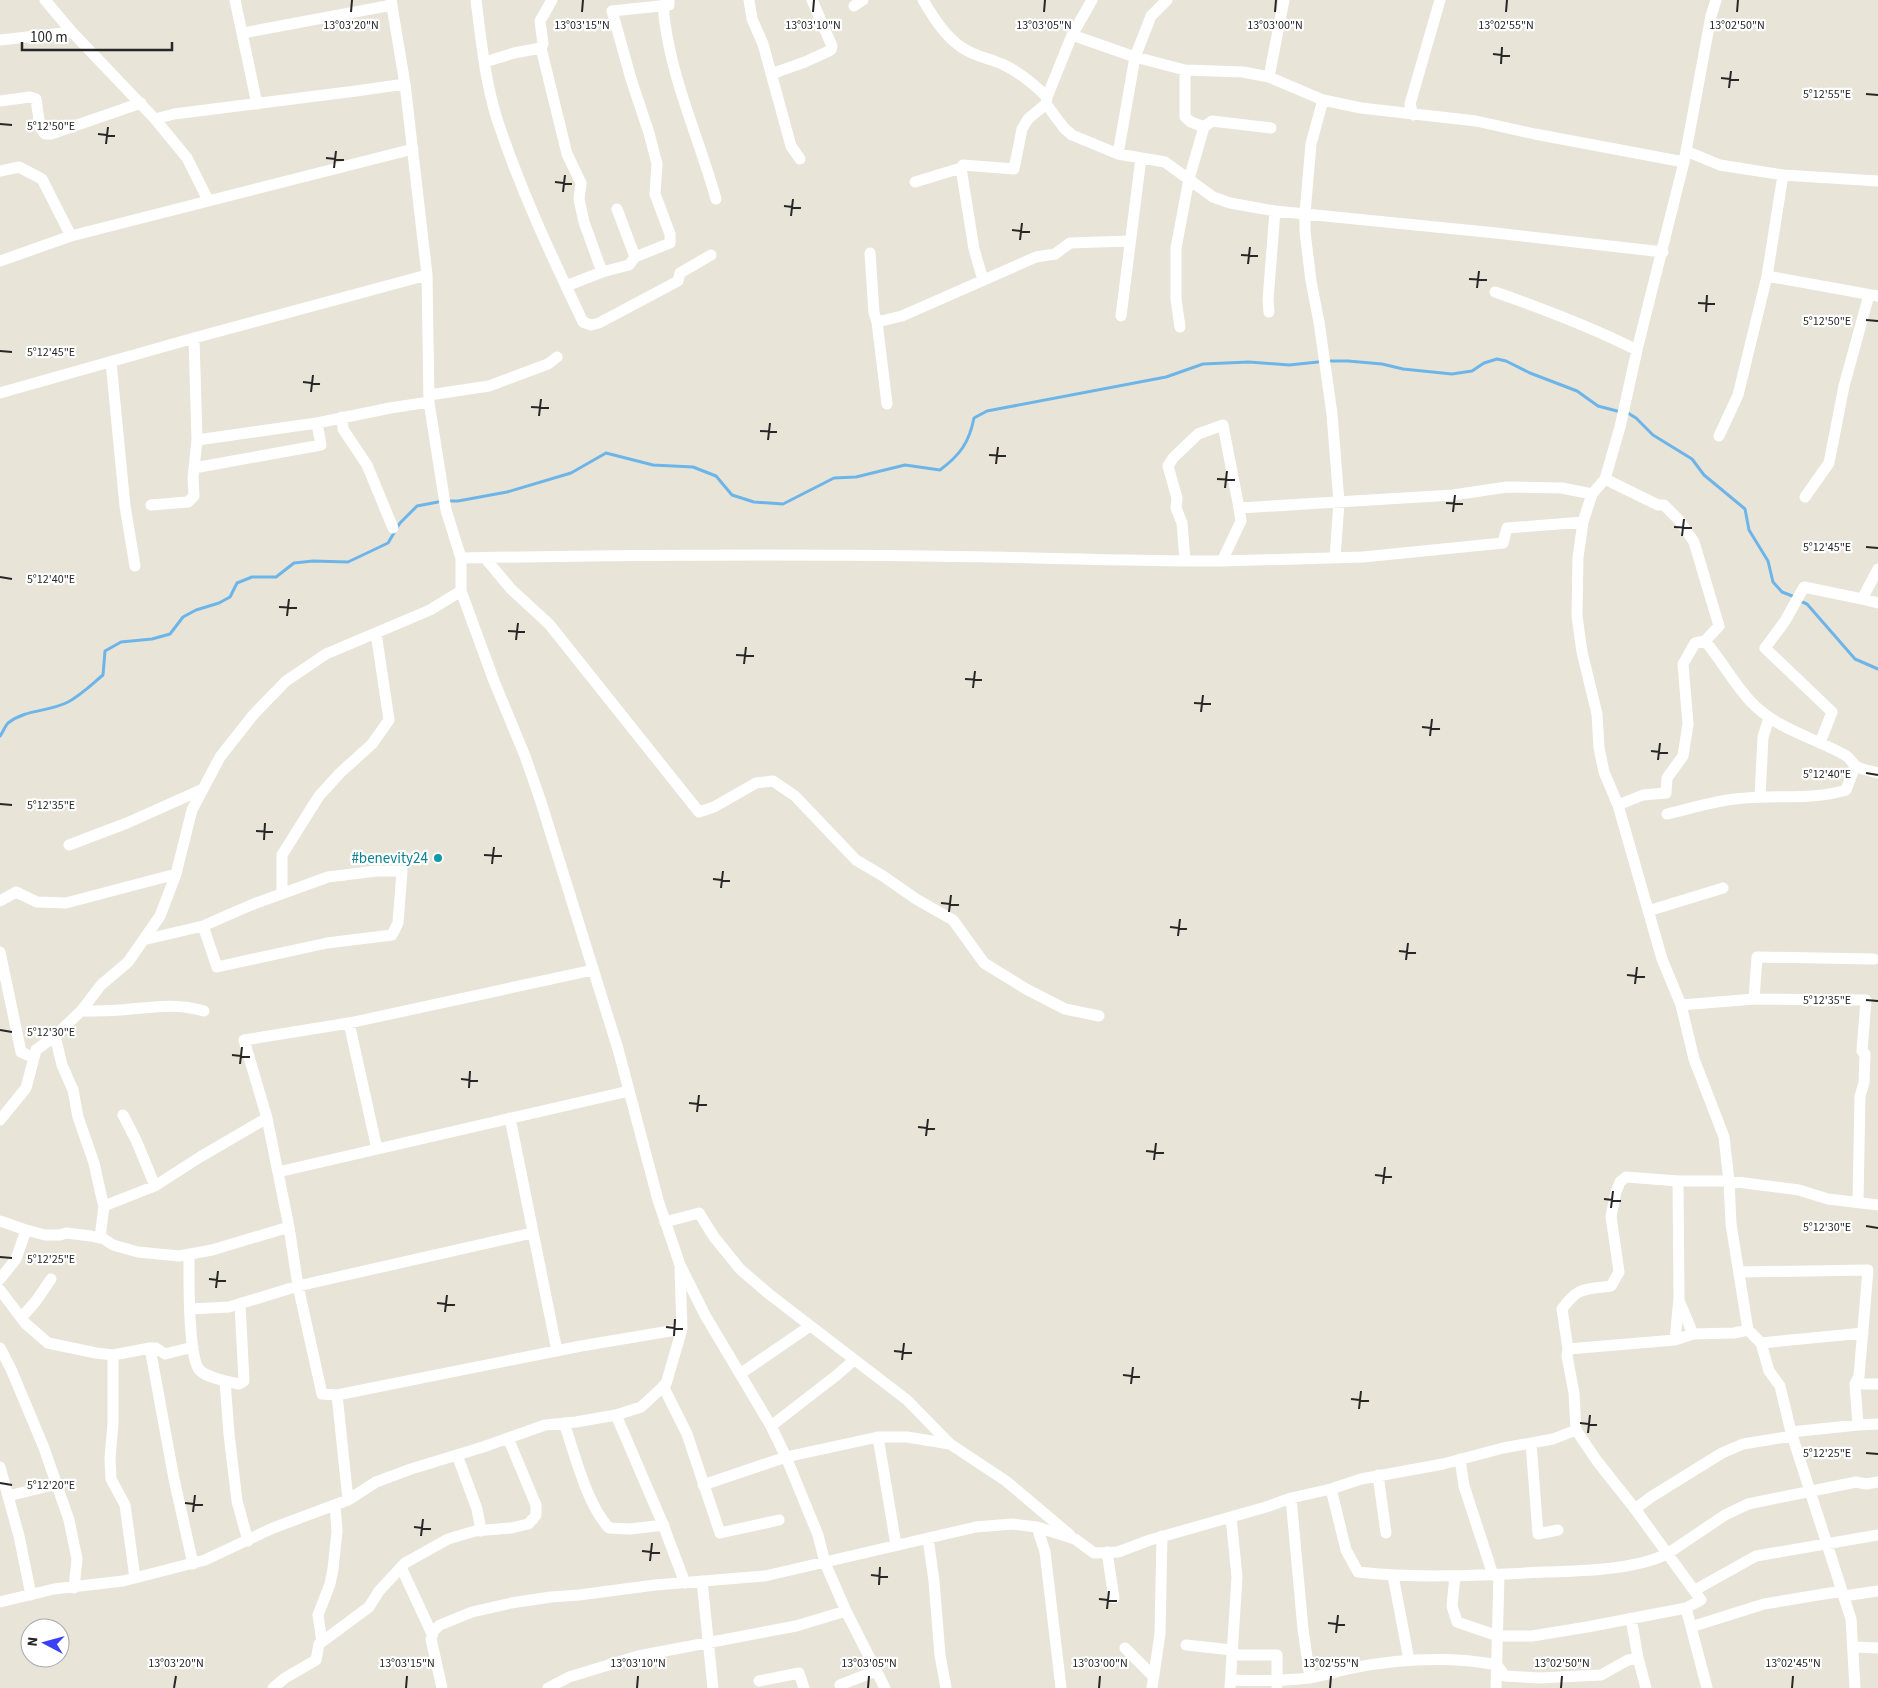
<svg xmlns="http://www.w3.org/2000/svg" width="1878" height="1688" viewBox="0 0 1878 1688" font-family="'Source Sans 3',sans-serif">
  <style>
    .lines { fill: none; stroke-linecap: round; stroke-linejoin: round }
    .stream { stroke: #6db5e9; stroke-width: 3 }
    .minor { stroke: #fff; stroke-width: 11 }
    .ticks { fill: none; stroke: #272727; stroke-width: 2 }
    .culture-dot { fill: #0f9aa8; stroke: #fff; stroke-width: 2 }
    .labels { text-anchor: middle; dominant-baseline: central; stroke-width: 4.5; stroke-linejoin: round; paint-order: stroke }
    .culture-label { font-size: 15px; fill: #0d838f; stroke: #fff; text-anchor: end }
    .ticks-label { font-size: 12px; text-anchor: middle; fill: #272727; stroke: #fff; stroke-width: 4.5; stroke-linejoin: round; paint-order: stroke }
  </style>
  <rect width="100%" height="100%" fill="#e9e4d8"/>
  <g class="lines">
    <!-- stream -->
    <path class="stream" d="M1327 361H1348L1382 364 1403 369 1452 374 1472 371 1484 363 1497 359 1506 361 1530 373 1577 391 1598 406 1617 411
      M1628 413 1636 418 1653 435 1692 459 1704 475 1745 509 1749 530 1768 561 1773 582 1782 592 1795 597
      M448 501H458L507 492 571 473 606 453 653 465 693 467 716 476 732 495 754 502 783 504 834 478 856 477 905 465 940 470C960 455 969 443 974 418L987 411 1166 377 1203 364 1249 362 1289 365 1318 362
      M1800 601 1807 604 1855 659 1878 669
      M0 736C3 732 5 726 8 723 26 709 49 712 68 702 81 695 92 684 103 675L105 651 121 642 152 639 170 634 183 617 196 610 219 603 230 597 237 583 252 577H276L294 563 313 561 348 562 388 543 400 523 417 506 438 502"/>
    <!-- minor -->
    <path class="minor" d="M45 0 72 32 155 119 187 158 208 200
      M235 0 257 104
      M391 0 405 84 427 275 429 402 446 510 461 558V591L494 681 525 756 540 799 618 1049 658 1200 680 1265 705 1315 771 1426 786 1457 818 1535 825 1563 846 1611 885 1688
      M476 0C481 39 485 81 497 119 520 189 551 255 583 322L591 325 599 323 678 281 680 273 711 255
      M552 0 540 21 543 44 541 48 567 154 581 183 579 199 584 222 602 272
      M749 0 752 19 763 44 791 146 800 159
      M923 0C933 17 945 36 961 47 975 57 990 58 1004 65 1019 72 1035 85 1047 97
      M1092 0 1072 35 1047 97 1046 104 1064 128 1072 135 1118 154 1165 162 1213 197 1230 203 1275 211 1496 233 1663 252
      M1716 0 1711 16 1684 162 1637 350 1620 427 1605 479 1592 494 1583 522 1578 557 1577 616 1582 652 1597 714 1599 748 1604 772 1618 805 1662 959 1681 1005 1694 1059 1724 1137 1729 1181 1731 1224 1748 1330 1761 1343 1769 1371 1780 1386 1791 1432 1851 1619 1855 1688
      M663 5C668 73 698 134 716 199
      M854 6 863 0
      M243 33 392 5
      M1072 35 1135 57 1185 70 1243 72 1269 77 1323 100 1361 108 1476 121 1535 134 1684 162
      M0 40 72 32
      M485 62 514 53 541 48
      M1185 70V117L1191 122 1204 127
      M771 74 805 62 831 50 832 46 812 0
      M1269 77 1284 0
      M1323 100 1311 144 1305 213V232L1311 281 1319 322 1332 414 1339 502 1335 558
      M0 101 30 97 36 99 40 127 45 134H51L141 103
      M1413 115 1410 104 1440 0
      M155 119 174 114 356 91 405 84
      M1686 151 1720 165 1783 175 1878 181
      M1118 154 1135 57 1151 16 1167 0
      M961 168 974 249 983 280
      M0 171 19 167 42 179 71 236
      M915 182 961 168 963 165 1014 169 1022 129 1028 119 1046 104
      M617 209 635 257
      M870 253 874 313 877 322 887 404
      M0 261 71 236 413 149
      M1767 276 1878 296
      M566 286 602 272 629 265 635 257 670 243V234L655 194 657 164 649 133 631 79 612 11 669 5V0
      M1495 292C1544 309 1591 327 1637 350
      M1269 312 1268 300 1275 211
      M1121 316 1141 158
      M877 322 902 316 1036 257 1055 254 1070 243 1129 241
      M1180 327 1176 299V248L1189 179 1204 127 1212 121 1271 128
      M111 362 125 506 135 566
      M0 393 194 338 427 275
      M429 395 489 386 548 364 557 357
      M342 417 343 429 367 465 393 528
      M1719 436 1738 395 1767 276 1783 175
      M197 440 317 423 390 408 429 402
      M194 468 321 445 317 423
      M1605 479 1658 505H1664L1679 520 1694 542 1719 626 1705 641 1695 643 1683 664 1688 724 1683 756 1667 778 1666 793 1643 795 1618 805
      M1805 497 1829 463 1844 386 1869 295
      M151 505 188 502 194 496 193 478 197 440 194 338
      M461 558C615 555 770 554 924 556 1024 557 1123 561 1222 561L1241 521 1239 508 1453 495 1507 487 1562 488 1592 494
      M485 558 511 589 549 624 699 812 714 807 756 783 773 781 795 796 856 860 883 876 916 899 953 920 984 963 1026 989 1065 1009 1099 1016
      M1185 561 1182 523 1176 508 1177 498 1168 466 1173 458 1198 434 1223 425 1239 508
      M1222 561 1363 557 1503 543 1507 528 1583 522
      M1862 599 1878 603
      M1705 641C1722 661 1734 684 1751 702 1778 730 1813 737 1845 755 1850 758 1852 763 1856 766 1862 770 1871 771 1878 773
      M1820 743 1832 712 1765 648 1785 621 1804 587 1862 599 1878 569
      M1760 797 1763 737 1769 718
      M1667 814C1693 808 1720 799 1746 798 1780 795 1814 800 1846 790L1855 766
      M69 845 127 823 203 789
      M282 893V855L319 796 340 773 372 744 389 720 376 633
      M0 901 16 892 37 902 66 903 176 874
      M1648 911 1723 888
      M143 940 203 926 251 905 328 877 376 871H402L398 923 392 935 327 943 217 967 203 926
      M0 952 21 1052 34 1058
      M1754 999 1757 957 1874 959
      M1681 1005 1754 999 1866 1000 1862 1051 1865 1054 1864 1083 1860 1096 1858 1202
      M81 1011C94 1011 107 1011 120 1010 150 1008 174 1002 204 1011
      M349 1023 377 1149
      M55 1036 62 1065 73 1090 78 1117 94 1163 102 1199 104 1206 100 1238
      M123 1115 136 1140 155 1186
      M510 1118 557 1351
      M0 1120 26 1088 36 1050 55 1036 81 1011 101 985 128 962 160 916 176 874 192 810 220 757 254 714 286 681 326 654 430 610 461 591
      M278 1172 629 1091
      M104 1206 155 1186 200 1157 267 1118
      M0 1221 26 1230 45 1235H60L66 1233 91 1236 104 1239 113 1245 138 1252 179 1256 212 1250 289 1227
      M665 1222 699 1213 714 1237 740 1269 769 1294 907 1400 950 1444
      M189 1256C189 1279 188 1349 198 1368 203 1376 216 1378 225 1381L229 1434 237 1501 248 1541
      M1739 1272 1868 1270 1859 1376 1855 1384 1858 1425
      M0 1279 16 1259 26 1230
      M0 1290 25 1323 48 1343 96 1353 113 1355 150 1348H156L165 1354 193 1347
      M1680 1303 1693 1334
      M190 1309 229 1307 298 1286 532 1233
      M21 1318 36 1301 51 1279
      M1675 1340 1679 1298 1678 1181
      M1761 1343 1863 1333
      M0 1348 11 1369 44 1448 69 1520 77 1559 74 1588
      M150 1348 174 1479 193 1564
      M1568 1349 1562 1309C1579 1286 1584 1290 1611 1286L1619 1272 1611 1216 1616 1192 1620 1182 1626 1177 1678 1181H1729L1799 1190 1828 1199 1878 1205
      M113 1355V1424L110 1458 111 1479 125 1505 135 1578
      M740 1374 810 1326
      M225 1381 239 1384 244 1381 240 1304
      M1855 1384H1878
      M663 1386 687 1434 720 1533 779 1520
      M337 1395 581 1346 682 1329
      M616 1415 662 1522 685 1583
      M564 1423C575 1454 586 1503 609 1528L630 1529 664 1525
      M771 1426 837 1375 854 1360
      M1791 1432 1858 1425 1878 1424
      M878 1437 896 1545
      M1531 1443 1538 1534 1558 1530
      M457 1455 477 1509 481 1531
      M1460 1459 1464 1486 1493 1575
      M0 1467 19 1536 31 1595
      M1378 1475 1386 1533
      M703 1485 786 1457 878 1437H907L950 1444 1006 1481 1070 1535
      M1331 1489 1346 1550 1358 1572C1420 1579 1482 1575 1544 1572 1581 1571 1634 1570 1667 1554L1725 1515 1748 1504 1856 1482 1866 1484 1878 1482
      M8 1496 57 1484
      M1291 1498 1303 1629 1310 1678
      M348 1500 337 1395 322 1394 298 1286 289 1227 267 1118 244 1040 349 1023 593 970
      M1635 1509 1651 1497 1722 1453 1743 1444 1792 1436
      M1037 1527 1045 1552 1061 1688
      M928 1538 934 1581 940 1655 946 1688
      M1107 1552 1114 1598
      M401 1567 432 1634
      M1393 1576 1409 1660
      M1455 1576 1452 1606 1457 1622 1498 1636H1532L1587 1627 1686 1608 1701 1600 1635 1509 1597 1461 1576 1430
      M702 1581 713 1688
      M1695 1590 1756 1556 1878 1535
      M1844 1596 1878 1591
      M0 1602 54 1589 123 1581 205 1560 273 1528 348 1500 376 1482 411 1469 483 1447 545 1425 576 1422 616 1415 641 1407 666 1384 682 1329 680 1269
      M1686 1608 1707 1688
      M1631 1618 1638 1658 1646 1688
      M1691 1627 1764 1604 1842 1591
      M322 1642 318 1615 330 1584 333 1569 337 1531 335 1505
      M1186 1645 1232 1650
      M1854 1647 1878 1648
      M1125 1648 1154 1677
      M1232 1655H1277V1686
      M1231 1680C1257 1681 1282 1681 1308 1678 1323 1676 1337 1671 1352 1668 1400 1659 1449 1656 1497 1665L1505 1676 1539 1678 1601 1675 1628 1660 1638 1658
      M759 1681 799 1673 804 1688
      M840 1685 876 1671
      M1230 1687 1237 1577 1231 1517
      M273 1688 285 1678 316 1660 319 1644 369 1607 379 1591 405 1563 448 1539 475 1531 511 1528 528 1524 533 1519 536 1515V1505L508 1438
      M442 1688 431 1639 434 1630 440 1625 472 1612 511 1603 551 1597 579 1595 655 1585 765 1576 976 1527 1012 1524 1037 1527 1075 1539 1094 1553 1118 1552 1150 1540 1266 1507 1291 1498 1331 1489 1361 1479 1443 1464 1503 1448 1553 1439 1576 1430 1574 1393 1567 1356 1568 1349 1675 1340 1693 1334 1734 1333 1748 1330
      M548 1688 569 1677 638 1656 796 1626 846 1611
      M1152 1688 1160 1634 1162 1536
      M1496 1688 1499 1575"/>
  </g>
  <!-- ticks -->
  <path class="ticks" d="M351 12 352 0M582 12 583 0M813 12 814 0M1044 12 1045 0M1275 12 1276 0M1506 12 1507 0M1737 12 1738 0M1493 54 1510 56M1501 64 1502 47M1721 78 1739 80M1729 88 1731 71M1866 94 1878 95M0 124 12 125M98 134 115 136M106 144 108 127M326 158 344 160M334 168 336 151M555 182 572 184M563 192 565 175M784 206 801 208M791 216 793 199M1012 230 1030 232M1020 240 1022 223M1241 255 1258 256M1248 264 1250 247M1469 279 1487 280M1477 288 1479 271M1698 303 1715 304M1706 312 1707 295M1866 320 1878 321M0 351 12 352M303 382 320 384M311 392 313 375M531 407 549 408M539 416 541 399M760 431 777 432M768 440 770 423M989 455 1006 456M996 464 998 447M1217 479 1235 480M1225 488 1227 471M1446 503 1463 504M1453 512 1455 495M1674 527 1692 528M1682 536 1684 519M1866 547 1878 548M0 577 12 579M279 607 297 608M287 616 289 599M508 631 525 632M516 640 518 623M736 655 754 656M744 664 746 647M965 679 982 680M973 688 975 671M1194 703 1211 704M1201 712 1203 695M1422 727 1440 729M1430 736 1432 719M1651 751 1668 753M1658 760 1660 743M1866 773 1878 775M0 804 12 805M256 831 273 832M264 840 265 823M484 855 502 856M492 864 494 847M713 879 730 881M721 888 723 871M941 903 959 905M949 912 951 895M1170 927 1187 929M1178 936 1180 919M1399 951 1416 953M1406 960 1408 943M1627 975 1645 977M1635 984 1637 967M1866 1000 1878 1001M0 1030 12 1032M232 1055 250 1057M240 1064 242 1047M461 1079 478 1081M469 1088 470 1071M689 1103 707 1105M697 1112 699 1095M918 1127 935 1129M926 1136 928 1119M1146 1151 1164 1153M1154 1160 1156 1143M1375 1175 1392 1177M1383 1184 1385 1167M1604 1199 1621 1201M1611 1208 1613 1191M1866 1226 1878 1228M0 1257 12 1258M209 1279 226 1281M216 1288 218 1271M437 1303 455 1305M445 1312 447 1295M666 1327 683 1329M674 1336 675 1319M894 1351 912 1353M902 1360 904 1343M1123 1375 1140 1377M1131 1384 1133 1367M1351 1399 1369 1401M1359 1409 1361 1391M1580 1423 1597 1425M1588 1433 1590 1415M1866 1453 1878 1454M0 1483 12 1485M185 1503 203 1505M193 1512 195 1495M414 1527 431 1529M421 1536 423 1519M642 1551 660 1553M650 1561 652 1543M871 1575 888 1577M879 1585 880 1567M1099 1599 1117 1601M1107 1609 1109 1591M1328 1623 1345 1625M1336 1633 1338 1615M174 1688 176 1676M406 1688 407 1676M637 1688 638 1676M868 1688 869 1676M1099 1688 1100 1676M1330 1688 1331 1676M1561 1688 1562 1676M1792 1688 1793 1676"/>
  <!-- markers -->
  <circle class="culture-dot" cx="438" cy="858" r="5"/>
  <g class="labels">
    <!-- culture labels -->
    <g class="culture-label">
      <text x="428" y="858">#benevity24</text>
    </g>
  </g>
  <g class="ticks-label">
    <text x="351" y="29">13°03'20"N</text>
    <text x="582" y="29">13°03'15"N</text>
    <text x="813" y="29">13°03'10"N</text>
    <text x="1044" y="29">13°03'05"N</text>
    <text x="1275" y="29">13°03'00"N</text>
    <text x="1506" y="29">13°02'55"N</text>
    <text x="1737" y="29">13°02'50"N</text>
    <text x="1827" y="98">5°12'55"E</text>
    <text x="51" y="130">5°12'50"E</text>
    <text x="1827" y="325">5°12'50"E</text>
    <text x="51" y="356">5°12'45"E</text>
    <text x="1827" y="551">5°12'45"E</text>
    <text x="51" y="583">5°12'40"E</text>
    <text x="1827" y="778">5°12'40"E</text>
    <text x="51" y="809">5°12'35"E</text>
    <text x="1827" y="1004">5°12'35"E</text>
    <text x="51" y="1036">5°12'30"E</text>
    <text x="1827" y="1231">5°12'30"E</text>
    <text x="51" y="1263">5°12'25"E</text>
    <text x="1827" y="1457">5°12'25"E</text>
    <text x="51" y="1489">5°12'20"E</text>
    <text x="176" y="1667">13°03'20"N</text>
    <text x="407" y="1667">13°03'15"N</text>
    <text x="638" y="1667">13°03'10"N</text>
    <text x="869" y="1667">13°03'05"N</text>
    <text x="1100" y="1667">13°03'00"N</text>
    <text x="1331" y="1667">13°02'55"N</text>
    <text x="1562" y="1667">13°02'50"N</text>
    <text x="1793" y="1667">13°02'45"N</text>
  </g>
  <!-- north arrow -->
  <g transform="translate(45 1643) rotate(276)"><circle r="24" fill="#ffffff" stroke="#a9a9a9"/>
  <path d="M0-4L9 19L0 12L-9 19Z" fill="#3b40f3"/>
  <text y="-8" font-size="14" font-weight="bold" text-anchor="middle" fill="#272727">N</text>
  </g>
  <!-- scale -->
  <path d="M22 42v8h150v-8" fill="none" stroke="#272727" stroke-width="2.5"/>
  <text x="30" y="42" font-size="15" fill="#272727" stroke="#ffffff" stroke-width="4" paint-order="stroke">100 m</text>
</svg>
